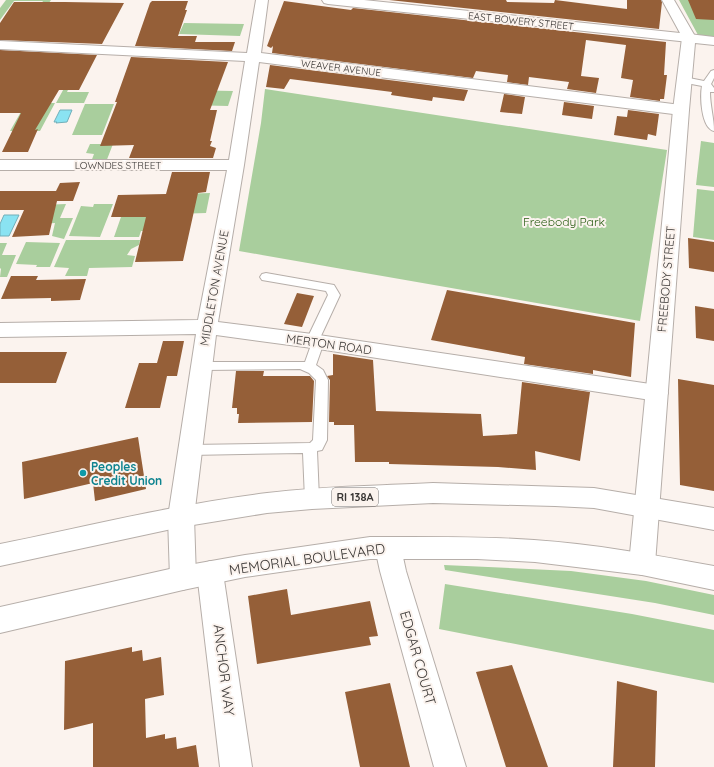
<svg xmlns="http://www.w3.org/2000/svg" width="714" height="767" viewBox="0 0 714 767" font-family="Quicksand,sans-serif">
  <style>
    .green { fill: #a9ce9d }
    .water { fill: #8ae3f2; stroke: #72afb9 }
    .building { fill: #955f38 }
    .lines { fill: none; stroke-linecap: round; stroke-linejoin: round }
    .lane-casing { stroke: #b6aea9; stroke-width: 2 }
    .street-casing { stroke: #b6aea9; stroke-width: 2 }
    .secondary-casing { stroke: #b6aea9; stroke-width: 2 }
    .primary-casing { stroke: #b6aea9; stroke-width: 2 }
    .lane { fill: #fff; fill-rule: evenodd }
    .street { fill: #fff; fill-rule: evenodd }
    .secondary { fill: #fff; fill-rule: evenodd }
    .primary { fill: #fff; fill-rule: evenodd }
    .culture-dot { fill: #0f9aa8; stroke: #fbf3ee; stroke-width: 1.5 }
    .labels { text-anchor: middle; dominant-baseline: central; stroke-width: 4; stroke-linejoin: round; paint-order: stroke }
    .far-street-label { font-size: 10px; fill: #3a3735; stroke: #fbf3ee }
    .shield { fill: #fbf3ee; stroke: #746f6c; stroke-width: 1 }
    .shield-label { font-size: 11px; font-weight: bold; fill: #3a3735 }
    .park-label { font-size: 12px; fill: #285c12; stroke: #fbf3ee }
    .street-label { font-size: 12px; fill: #3a3735; stroke: #fbf3ee }
    .culture-label { font-size: 12px; font-weight: bold; fill: #0d838f; stroke: #fbf3ee; text-anchor: start }
    .near-street-label { font-size: 14px; fill: #3a3735; stroke: #fbf3ee }
  </style>
  <rect width="100%" height="100%" fill="#fbf3ee"/>
  <!-- green -->
  <path class="green" d="M6 0H51L46 7H39L43 1H14L0 20V8Z
    M679 0H714V37L698 35Z
    M184 23 244 24 240 36 179 34Z
    M68 81H72L67 92H89L84 103H56Z
    M265 89 667 150 640 321 239 251 261 123Z
    M182 90 233 91 228 106 145 104Z
    M26 103H55L40 131H10Z
    M85 104H114L102 135H72Z
    M701 141 714 143V187L696 185Z
    M90 144H113L106 162H91L94 154 86 153Z
    M697 189 714 191V240L693 237Z
    M210 193 206 213 175 214 181 194Z
    M66 204 60 218H73L64 239 52 236 55 223 40 224 41 205Z
    M94 204H113L100 237 69 236 81 206 93 207Z
    M121 217H156L165 231H141L139 237H114Z
    M66 240H140L139 245 131 249 127 255 135 256 132 267 89 268 87 276H65L69 268 54 267Z
    M26 242 60 243 50 267H36L37 265 16 264Z
    M0 243H7L2 255H16L7 277H0L1 269 0 268Z
    M444 565 571 571 646 581 714 595V615L655 603 445 570Z
    M445 584 632 614 714 630V683L439 629Z"/>
  <!-- water -->
  <path class="water" d="M60 110H72L67 122 56 123 57 122H54Z
    M4 215H19L9 236H0V224Z"/>
  <!-- building -->
  <path class="building" d="M389 0H506L507 2 554 3 555 0 627 9V0H661L662 2 659 29Z
    M688 0H714V20L696 19Z
    M152 1H188L185 10H187L178 36H197L195 42H235L232 51 135 46 150 3Z
    M284 1 351 10 353 8 666 42 664 75H667L664 99H660V101L630 97 633 80 621 78 626 45 586 40 581 76 599 78 596 93 567 89 569 82 529 77 528 85 507 82 508 75 476 71 473 78 272 53 273 46 271 48 267 46Z
    M14 2H65L124 3 102 44 0 40V23Z
    M0 50 97 55 79 90H59L35 130 38 129 28 152H2L21 113H0Z
    M131 57 228 62 210 110H217L210 141H212L210 146 216 148 213 158H129L134 145 100 146 117 102H115Z
    M270 65 468 90 464 101 433 97 432 101 391 95 392 92 290 79 284 89 266 87Z
    M504 94 525 97 522 114 500 112Z
    M564 102 594 106 592 119 562 115Z
    M628 110 659 114 656 136 648 134 647 140 614 135 617 116 627 117Z
    M172 172H210L206 192 198 193 183 261 135 262 146 217H111L118 195 166 194Z
    M80 182 73 201H57L49 235 12 237 24 210H0V191H56L60 183Z
    M688 238 714 242V272L689 268Z
    M11 276H38L36 280 86 279 80 300 51 301V298L1 299Z
    M447 290 635 323 631 377 593 370V374L524 364 525 357 431 340Z
    M297 293 314 296 302 327 284 324Z
    M695 306 714 309V341L696 338Z
    M163 341H184L177 376H167L160 408H125L139 363H157Z
    M0 352H67L56 383H0Z
    M333 354 373 360 376 411 481 414 483 436 517 434 522 382 590 392 580 461 535 451 536 470 498 467 389 464V462H355L354 425H334V422H329L330 380 327 376 333 375Z
    M236 371H264L263 376H310L314 381 312 422 238 423 239 414H237V408H232Z
    M678 379 714 385V491L680 485Z
    M138 437 146 489 95 501 93 483 24 499 22 462Z
    M287 589 291 615 370 601 378 636 369 637 371 645 257 664 248 596Z
    M132 647V652L142 650 143 661 161 657 164 695 145 699 146 738 165 734V739L176 737 177 749 196 745 199 767H93V723L64 730 65 661Z
    M512 665 548 767H506L476 672Z
    M617 681 657 691 655 767H613Z
    M390 683 410 767H360L345 692Z"/>
  <g class="lines">
    <!-- lane casing -->
    <g class="lane-casing">
      <path id="lane" d="M714 70V78L711 84 714 88V92H710C710 106 714 118 714 131 701 128 700 96 702 86L681 82 680 80 684 77 704 81 711 71Z
        M266 273 334 285 340 295 320 338 324 342 316 365 323 370 328 380 327 440 322 450 317 451 319 499 317 503 312 505 307 503 305 499 303 453 190 455 185 454 183 450 185 446 190 445 310 443 313 440 316 380 309 373 300 369 202 370 197 369 196 366 197 363 202 362H305L311 345 308 344 306 341 328 295 326 291 262 280 260 277 262 274Z"/>
    </g>
    <!-- street casing -->
    <g class="street-casing">
      <path id="street" d="M256 0H268L261 53 681 105 686 107 689 110 686 113 681 115 259 62 244 165 218 322 312 334 657 385 665 387 668 393 665 399 657 401 312 348 216 335 194 517 196 578 192 586 183 590 174 586 170 578 168 517 196 334 0 337V323L198 320 227 170H0V160H229L245 61 0 49V41L247 53Z
        M322 0H364L680 33 662 0H674L696 38 694 41 689 42 328 4 324 3Z
        M388 537 397 540 401 548 406 571 466 767H434L380 571 375 548 379 540Z
        M210 561 219 565 223 573 252 767H220L197 573 201 565Z"/>
    </g>
    <!-- secondary casing -->
    <g class="secondary-casing">
      <path id="secondary" d="M689 34 714 37V45L695 43 689 110 655 564 651 572 642 575 633 572 629 564 673 110 682 38 684 35Z"/>
    </g>
    <!-- primary casing -->
    <g class="primary-casing">
      <path id="primary" d="M433 483 594 488 714 508V530L594 508 555 506 433 503 312 509 267 513 181 527 0 566V544C89 526 177 504 267 493 322 486 378 486 433 483Z
        M370 537C425 537 479 536 534 540 594 544 654 555 714 566V590L642 575 535 562 477 559H370L245 577 183 590 0 633V607L183 566 245 555Z"/>
    </g>
    <!-- lane -->
    <use href="#lane" class="lane"/>
    <!-- street -->
    <use href="#street" class="street"/>
    <!-- secondary -->
    <use href="#secondary" class="secondary"/>
    <!-- primary -->
    <use href="#primary" class="primary"/>
  </g>
  <!-- markers -->
  <circle class="culture-dot" cx="83" cy="473" r="4"/>
  <g class="labels">
    <!-- far-street labels -->
    <g class="far-street-label">
      <text transform="translate(521 21) rotate(6)">EAST BOWERY STREET</text>
      <text transform="translate(341 68) rotate(7)">WEAVER AVENUE</text>
      <text x="118" y="165">LOWNDES STREET</text>
    </g>
    <!-- shield labels -->
    <rect class="shield" x="332" y="488" width="46" height="18" rx="3"/>
    <g class="shield-label">
      <text x="355" y="497">RI 138A</text>
    </g>
    <!-- park labels -->
    <g class="park-label">
      <text x="564" y="221">Freebody Park</text>
    </g>
    <!-- street labels -->
    <g class="street-label">
      <text transform="translate(666 279) rotate(-85)">FREEBODY STREET</text>
      <text transform="translate(214 288) rotate(-80)">MIDDLETON AVENUE</text>
      <text transform="translate(329 344) rotate(8)">MERTON ROAD</text>
    </g>
    <!-- culture labels -->
    <g class="culture-label">
      <text x="91" y="466">Peoples<tspan x="91" dy="14">Credit Union</tspan></text>
    </g>
    <!-- near-street labels -->
    <g class="near-street-label">
      <text transform="translate(307 559) rotate(-8)">MEMORIAL BOULEVARD</text>
      <text transform="translate(418 658) rotate(74)">EDGAR COURT</text>
      <text transform="translate(224 670) rotate(83)">ANCHOR WAY</text>
    </g>
  </g>
</svg>
